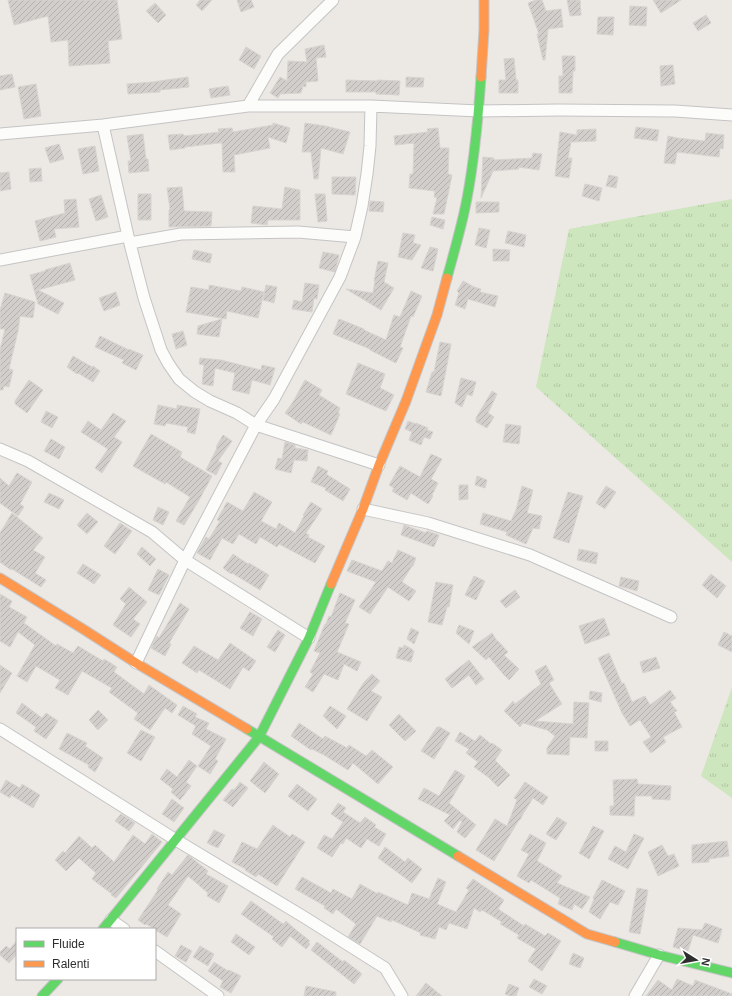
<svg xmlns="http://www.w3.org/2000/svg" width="732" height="996" viewBox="0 0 732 996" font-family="Helvetica,sans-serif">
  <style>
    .grass { fill: url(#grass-tufts) }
    .building { fill: url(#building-hatch); stroke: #d7d4d0 }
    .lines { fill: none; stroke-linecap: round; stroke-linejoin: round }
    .street-casing { stroke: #c5c4c5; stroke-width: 13 }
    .fast-casing { stroke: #c5c4c5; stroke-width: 11 }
    .slow-casing { stroke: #c5c4c5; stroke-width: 11 }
    .street { stroke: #fcfcfb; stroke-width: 11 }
    .fast { stroke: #63d668; stroke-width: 9 }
    .slow { stroke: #ff974d; stroke-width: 9 }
  </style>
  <defs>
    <pattern id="grass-tufts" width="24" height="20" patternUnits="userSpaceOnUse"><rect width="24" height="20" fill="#cee6be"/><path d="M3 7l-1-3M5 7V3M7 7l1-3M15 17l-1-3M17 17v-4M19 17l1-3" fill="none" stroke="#b1c6a4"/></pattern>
    <pattern id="building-hatch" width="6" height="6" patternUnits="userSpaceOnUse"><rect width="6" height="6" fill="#d1cecb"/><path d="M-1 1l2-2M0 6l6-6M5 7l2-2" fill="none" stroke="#b4b1af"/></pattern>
  </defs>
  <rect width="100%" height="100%" fill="#ece8e4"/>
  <!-- grass -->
  <path class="grass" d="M732 199V562L536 387 569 229Z
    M732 687V798L701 776Z"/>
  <!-- building -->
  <path class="building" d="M8 0H117L122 39 108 41 110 63 69 66 68 40 51 42 48 16 14 25Z
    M200 0H212L202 11 196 5Z
    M237 0H251L254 7 241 12Z
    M536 0H542L546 11 561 9 563 27 548 29 545 60H543L537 34H539L528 3Z
    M567 0H580L581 15 570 16Z
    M653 0H681L661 13Z
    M155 3 166 15 158 23 146 11Z
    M630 6 647 7 646 26 629 25Z
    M706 15 711 23 698 31 693 23Z
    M598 17H614L613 35 597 34Z
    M324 45 326 57 316 58 318 81 306 82V87L303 86 301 93 280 94 278 98 270 93 280 77 287 81 288 61 307 62 305 49Z
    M246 47 261 56 254 69 239 60Z
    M562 56H575V71H573L572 93H559V76H563Z
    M514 58 516 80H518V93H499V80H506L504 59Z
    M673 65 675 84 661 86 660 66Z
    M12 74 15 87 0 90V76Z
    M188 77 189 87 160 90V92L128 94 127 84 152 82Z
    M406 77 424 78 423 87H406Z
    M346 80 377 81V80L400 81 399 95 376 94V92H346Z
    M36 84 41 116 24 119 18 87Z
    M228 86 230 95 211 98 209 89Z
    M273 123 290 128 286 143 268 137 270 148 234 155 235 172H223L222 143H219L185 147V148L170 150 168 135 183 134 184 136 219 132 218 129 232 128 233 132 273 125Z
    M305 123 325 126 350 132 343 154 321 148 318 179H314L311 152H302Z
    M636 127 659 130 657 141 634 138Z
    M438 128 440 148H449L448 174 452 175 444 214H433L437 198 434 197 435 191 409 188 410 174H413L414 143 395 145 394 136 428 132 427 129Z
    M596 129V141L571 142 568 158H572L569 178 555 176 560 132 577 135V130Z
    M706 133 724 135 723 149 720 148 719 157 677 152 675 164 664 163 668 136 677 138 705 141Z
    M143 134 146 159H148L149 171 129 173 128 161H131L127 136Z
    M59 144 64 159 50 163 45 148Z
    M95 146 99 171 83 174 78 149Z
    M533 153 542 154 539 170 518 167 519 169 493 171 481 198 483 157 494 158V160L532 158Z
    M41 168 42 181 30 182 29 169Z
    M9 172 11 189 0 191V173Z
    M609 175 618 177 616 188 606 186Z
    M332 177H356L355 195 332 194Z
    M585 184 602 188 599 201 582 196Z
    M182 187 184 211 212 212 211 226 169 227V210L170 209 167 188Z
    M285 187 300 190V220H268L267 225 251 223 253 206 282 209Z
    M138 194H151V220H138Z
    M315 194H325L327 221 318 222Z
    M101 195 108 217 96 221 89 199Z
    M76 199 79 227 54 229 56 237 40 241 35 221 65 213 64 200Z
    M370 201 384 202 383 212 369 211Z
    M476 202H499V212L476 213Z
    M432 217 445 220 443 229 430 225Z
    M479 228 490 230 486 248 475 245Z
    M508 231 526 235 524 247 505 243Z
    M403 233 415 235 413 243 421 245 412 260 398 257Z
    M430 247 438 249 433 271 421 268Z
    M493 249 510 250 509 261H493Z
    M194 250 212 254 210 263 192 259Z
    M323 252 339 255 335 272 319 268Z
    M378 261 388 263 384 282 394 288 381 310 346 289 373 293 375 281H374Z
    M70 263 75 280 38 290 64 303 58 314 38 304 30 275 45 271V270Z
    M463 281 474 287 481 289 480 292 498 296 495 307 468 299 465 309 455 305 459 293 457 291Z
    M305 283 319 285 317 299 314 298 312 312 292 309 294 300 302 302Z
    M209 285 241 291 242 287 264 292 258 318 227 311 226 319 186 312 191 287 209 290Z
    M266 285 277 287 274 303 263 300Z
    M411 291 422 296 413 317 411 316 400 347 403 348 396 363 370 350V349L333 334 339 319 364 329V330L386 340 394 315 400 317Z
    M116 292 120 305 104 311 99 298Z
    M5 293 35 302 33 318 20 316 18 331 9 369 13 370 9 387 4 386 3 390H0V350L5 329H0V310Z
    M222 319 219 337 197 334 198 326Z
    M183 331 187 345 176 349 172 334Z
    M100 336 129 350V349L143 355 136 370 122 363 124 360 95 347Z
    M440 342 451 344 441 396 426 392 432 372H434Z
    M73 356 92 367 93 366 100 371 93 382 78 373 77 374 67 367Z
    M200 358 221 360 261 370 262 365 275 368 270 385 252 380 249 394 232 390 235 373 215 368 213 386 202 384 204 365 199 364Z
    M358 363 385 374 380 388 394 395 386 411 346 394Z
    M461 378 476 382 472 396 467 394 462 407 455 403Z
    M29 380 43 390 27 413 15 404V401Z
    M305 380 322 390 319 395 340 408 338 413 340 414 331 435 303 422 301 424 285 413 293 402Z
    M492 391 497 394 488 413 494 417 487 428 476 422V418Z
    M158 405 177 409V405L200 409 195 434 187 432 188 427 166 423 165 426 154 424Z
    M46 411 58 417 52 428 41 422Z
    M113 413 126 421 114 437 122 442 102 473 95 468 108 449 81 432 88 421 101 430Z
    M408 421 416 424V423L428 428 427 430 433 432 430 439 424 437 421 445 409 440 412 432 405 429Z
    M506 424 521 426 519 444 503 442Z
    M151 434 182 452 180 457 212 476 198 502 184 525 176 521 190 497 166 482 165 484 133 466Z
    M223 435 232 441 218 461 222 463 216 475 206 470 217 448 216 447Z
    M51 439 65 447 59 459 44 451Z
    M285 442 295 445V448L308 450 307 461 294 460 291 473 275 469 278 458 282 459Z
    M431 454 442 459 431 479 438 483 432 495 433 496 428 504 411 493 407 500 392 491 394 488 389 485 400 466 420 477Z
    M318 466 328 471 326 474 350 489 343 501 325 490 326 488 311 482Z
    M17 473 32 482 20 504 24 507 18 516 0 503V478L9 486Z
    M477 476 487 480 485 488 475 485Z
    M459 485H468V499L459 500Z
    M522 486 533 490 527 513 542 516 539 529 533 528 526 544 506 535 507 532 480 524 483 513 511 521 516 510Z
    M606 486 616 492 605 509 596 503Z
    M254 492 272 502 261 521 276 529 279 523 295 533 304 516 303 515 311 502 322 509 306 533 309 535 308 537 325 546 315 563 279 544 277 547 260 537 256 544 239 534 233 544 222 538 210 560 197 553 206 537 209 539 220 521 217 520 227 502 243 511Z
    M568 492 583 496 569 543 553 538Z
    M49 493 64 500 59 509 44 502Z
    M158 507 169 512 163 525 153 520Z
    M12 513 43 538 33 550 45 557 35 573 46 580 41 587 12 569 11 570 0 562V533Z
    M87 513 98 522 87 534 77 525Z
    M120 523 132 531 115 554 104 546Z
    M404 525 426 533 427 531 439 535 434 547 401 535Z
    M142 547 156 559 150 566 137 554Z
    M579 549 598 553 596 564 577 560Z
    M398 550 416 558 413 566H412L402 582 416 591 409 601 388 587 370 614 359 607 376 582 347 571 352 560 382 571 388 561 392 563Z
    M233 554 248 564 249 563 269 575 260 590 232 573 231 574 223 568Z
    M83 564 101 575 94 584 77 573Z
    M158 569 169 575 159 595 148 590Z
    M711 574 726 586 717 598 702 585Z
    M474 576 485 581 476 600 465 595Z
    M621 577 639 581 637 591 619 586Z
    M436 582 453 585 449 607H447L442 625 428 622Z
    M129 587 147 602 133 619 140 624 131 637 113 625 126 604 120 599Z
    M515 590 520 597 506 608 500 601Z
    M340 593 355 600 345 623 349 624 337 652 361 662 357 671 344 664 338 680 324 674 313 692 305 687 313 674 310 672 320 653 314 651 325 624H326L329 616 331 617Z
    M0 594 12 601 9 607 27 617 24 623 56 646 57 644 73 653 78 646 103 661 104 659 117 667 114 672 144 694 149 685 177 705 172 713 165 708 150 730 134 719 138 713 109 692 112 688 82 671 68 695 55 688 60 680 36 666 27 682 17 676 35 645 18 632 10 647 0 641Z
    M180 603 189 609 169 643 171 644 165 656 151 648 157 636 159 638Z
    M250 612 262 619 253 636 240 628Z
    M604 618 610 635 585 644 579 626Z
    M459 625 474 631 469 644 456 633Z
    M411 628 419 632 414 644 407 639Z
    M278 630 285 635 275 652 267 647Z
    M724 632 732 636V652L718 645Z
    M492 633 497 641H498L508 652 504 655 519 669 509 680 504 675 489 657 486 660 472 647Z
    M230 643 256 661 249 671 243 667 230 689 199 670 197 673 182 663 194 646 218 660Z
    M404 645 412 649V650L414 651 411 662 396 658 399 647 403 648Z
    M609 653 622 684 624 683 632 702 645 696 650 705 670 690 676 698 670 702 677 711 674 712 682 727 663 737 666 742 651 753 643 742 651 737 640 720 630 726 622 713 598 658Z
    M656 657 660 668 643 673 640 662Z
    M469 660 484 679 476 685 469 675 452 688 445 679Z
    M0 665 12 673 0 693Z
    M546 665 554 680 549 683 562 704 535 721 573 724 574 702 589 703 587 738 570 737 569 755 547 754V748L555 736 547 730 523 723 520 727 504 711 513 701 515 704 541 684 535 671Z
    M372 674 380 681 371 691 382 697 367 721 347 709 364 682Z
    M590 691 602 693 601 702 589 699Z
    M22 703 42 718 46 713 58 721 46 739 34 731 36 727 16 713Z
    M183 706 197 714 195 717 209 723 206 729 226 739 215 759 218 761 210 774 198 766 211 746 192 734 196 726 178 715Z
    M330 706 346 716 337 729 323 716Z
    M98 710 108 720 98 730 89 720Z
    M399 714 416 731 405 741 389 725Z
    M299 723 323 739 325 736 347 748 349 745 366 756 372 750 393 767 378 784 353 763 348 770 324 755 312 749 311 750 291 736Z
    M437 727H440L450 733 434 759 421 751Z
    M141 730 155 737 141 761 127 753Z
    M460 732 475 741 480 735 491 744 492 743 502 750 495 760 510 775 498 787 488 777 474 767 478 762 466 753 469 749 455 741Z
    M67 733 87 743 85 746 103 758 95 772 88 767 89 765 59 749Z
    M595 741H608V751H595Z
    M189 760 197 766 186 782 191 786 180 800 171 792 173 789 160 779 167 769 177 777Z
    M264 762 279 774 265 793 250 781Z
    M455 770 465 776 449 803 476 825 465 838 457 832 462 821 460 820 453 829 444 821 450 815 418 799 424 788 439 796Z
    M637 779 638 784 671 786 670 800 652 799V796H635L634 816 610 815V806H614L613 780Z
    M6 780 20 788 22 784 40 795 33 808 11 795 10 798 0 792Z
    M240 782 248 788 233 807 223 800 232 789 234 790Z
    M525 782 548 797 543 805 533 798 523 814 520 820H519L494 861 476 850 495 819 507 826 517 800 514 798Z
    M297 784 317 799 308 811 288 796Z
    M172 799 184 808 174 822 162 814Z
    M338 803 346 808 343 812 360 823 365 817 376 825 374 827 386 834 379 846 367 839 361 848 346 838 343 844 341 843 332 857 317 848 324 835 332 839 343 822 331 814Z
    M121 814 135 823 129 831 115 821Z
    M557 817 567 823 556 840 546 834Z
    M273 825 290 837 292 834 305 842 277 886 258 874 256 877 245 870 246 869 232 862 242 842 257 849Z
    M593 826 604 831 589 859 579 853Z
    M214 830 225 835 218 848 207 843Z
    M152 834 162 842 116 898 111 895 112 894 92 879 96 873 79 858 66 871 55 860 63 851 65 853 79 836 92 848 95 845 114 862 133 835 145 844Z
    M530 834 546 843 537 861 562 876 557 883 590 897 582 909 574 904 572 910 558 904 560 898 531 880 529 883 517 876 529 854 521 850Z
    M634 834 644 838 628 869 608 859 615 846 626 852Z
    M727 841 729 856 709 859V862L692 863V845Z
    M662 845 668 856 674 854 679 866 658 876 648 852Z
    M385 847 405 862 408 858 422 869 412 883 378 858Z
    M188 855 208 871 206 874 228 886 219 903 207 896 208 893 188 876 168 905 181 914 167 937 155 930V929L146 924 145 925 138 920 158 890 157 889 168 872 172 875Z
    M302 877 331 893 333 889 352 899 360 884 378 894V892L408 905 412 893 429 899 438 878 446 882 437 904 456 912 469 890 466 888 473 879 504 900 498 909 524 926 525 924 545 936 548 933 561 941 542 971 528 961 536 949 517 938 519 935 500 924 502 922 482 910 480 912 474 908 467 929 449 923 446 930 439 927 435 939 420 935 421 933 392 920 391 922 377 916 360 944 348 937 356 924 336 909 333 914 324 908 325 906 295 889Z
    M602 880 625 891 618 905 610 902 600 919 589 912 594 899 593 898Z
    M637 888 648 890 640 934 629 932Z
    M251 901 283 924 286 921 296 930 310 941 308 942 310 944 306 949 290 936 282 947 272 939 274 937 241 914Z
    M705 923 722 929 718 943 693 935 688 951 673 947 678 928 702 930Z
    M236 934 255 947 249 955 231 942Z
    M17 940V954L9 963 0 955V952L6 946 10 949Z
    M317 942 343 962 344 960 362 974 354 984 311 950Z
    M181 945 192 951 186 962 175 956Z
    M200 946 214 954 208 966 193 957Z
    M573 953 584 958 580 968 569 964Z
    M214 962 228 971 229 970 241 976 231 993 220 987 223 981 208 971Z
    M534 979 547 986 542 994 529 987Z
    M677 979 693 986 695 980 732 994V996H646L658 980 672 990Z
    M426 983 442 996H416Z
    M509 984 519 988 516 996H510L505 994Z
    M306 986 336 992V996H304Z"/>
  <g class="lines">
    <!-- street casing -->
    <g class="street-casing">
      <path id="street" d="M248 106 278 54 333 0
        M103 125 128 236
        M0 134 103 125 248 106H371L479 111 558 110 675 111 732 115
        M130 243 181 234 298 232 355 237
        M0 260 128 236 144 298 161 350 168 363 179 379 195 392 210 401 237 413 256 425 274 399 340 277 355 237 362 206 367 174 370 146 371 106
        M0 449 28 461 152 532 185 560 309 638
        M363 509 428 523 530 555 671 617
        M136 663 185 560 256 425 379 465
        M0 729 176 840 304 917 385 968 402 996
        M111 920 124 929
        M155 951 218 996
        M635 996 659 955"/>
    </g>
    <!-- fast casing -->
    <g class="fast-casing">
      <path id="fast" d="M447 278C453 256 459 235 464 213 474 168 478 122 481 77
        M247 729 458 856
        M103 929 259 737 309 638 331 584
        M615 942 659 955 732 973
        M42 996 58 979"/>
    </g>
    <!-- slow casing -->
    <g class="slow-casing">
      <path id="slow" d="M481 77 484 30V0
        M0 578 83 629 136 663 247 729
        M331 584 363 509 379 465 406 401 437 315 447 278
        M458 856 587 934 615 942"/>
    </g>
    <!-- street -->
    <use href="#street" class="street"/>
    <!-- fast -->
    <use href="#fast" class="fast"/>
    <!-- slow -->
    <use href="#slow" class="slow"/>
  </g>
  <!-- legend -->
  <rect x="16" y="928" width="140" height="52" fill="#ffffff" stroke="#ababab"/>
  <rect x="24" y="941" width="20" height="6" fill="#63d668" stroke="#ababab"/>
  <text x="52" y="948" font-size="12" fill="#2e2e2e">Fluide</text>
  <rect x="24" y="961" width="20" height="6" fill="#ff974d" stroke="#ababab"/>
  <text x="52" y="968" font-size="12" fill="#2e2e2e">Ralenti</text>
  <!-- north arrow -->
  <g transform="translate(696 960) rotate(101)" stroke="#ffffff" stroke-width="3" paint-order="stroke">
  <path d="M0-3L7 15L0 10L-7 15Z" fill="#2e2e2e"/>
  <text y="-6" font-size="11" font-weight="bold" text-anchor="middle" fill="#2e2e2e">N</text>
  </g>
</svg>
